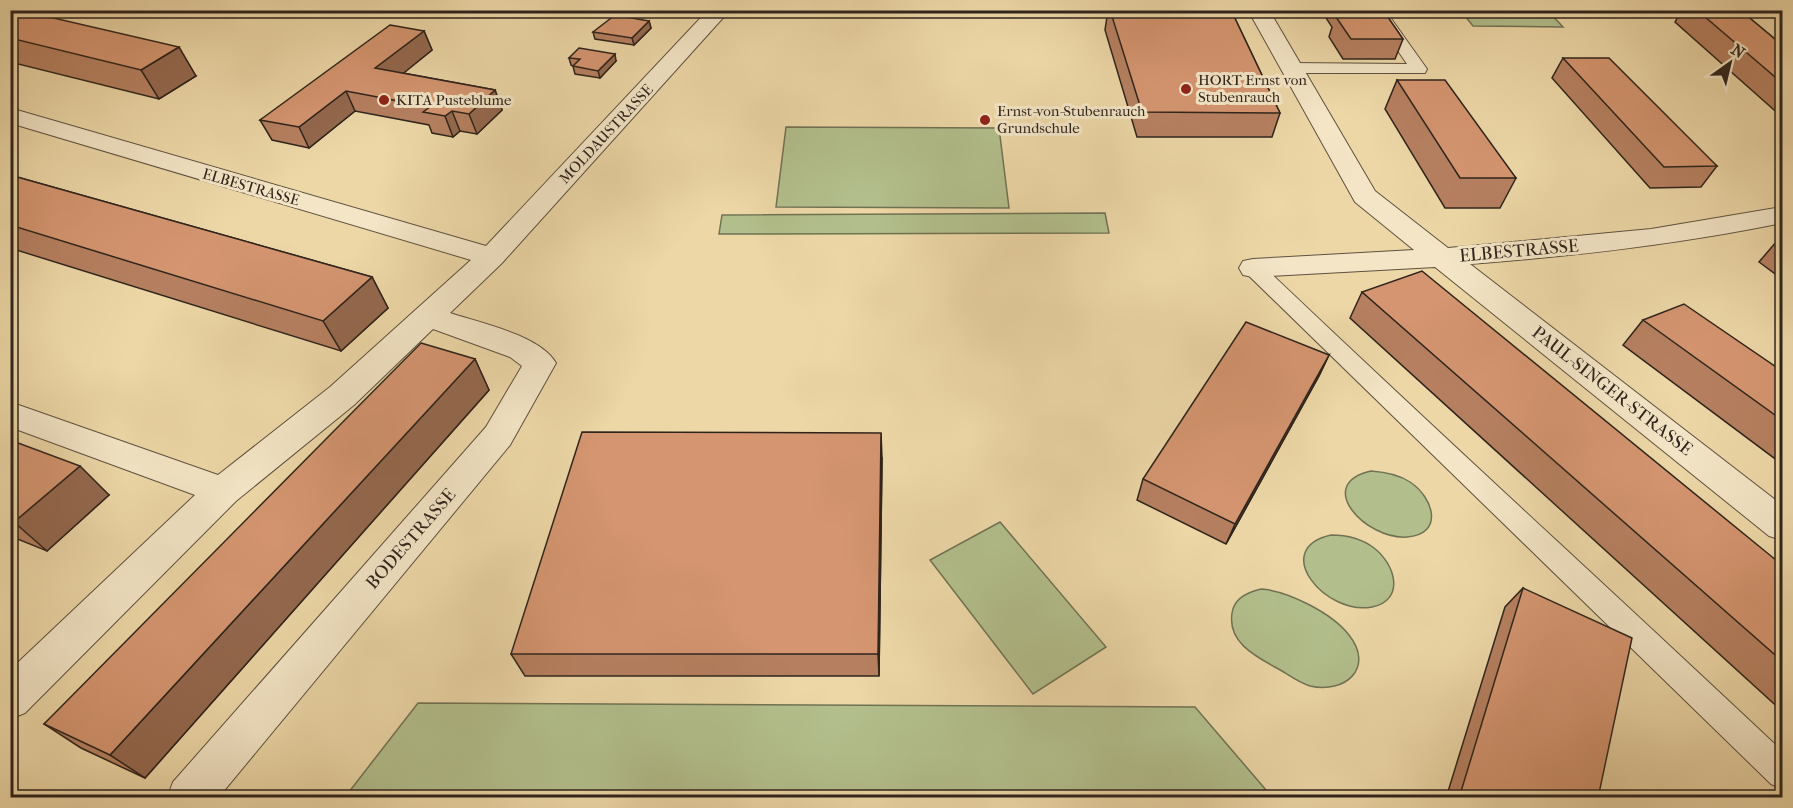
<svg xmlns="http://www.w3.org/2000/svg" width="1793" height="808" viewBox="0 0 1793 808" font-family="'IM FELL French Canon',serif">
  <style>
    .green { fill: #b2bf8c; stroke: #707254; stroke-width: 1.5 }
    .lines { fill: none; stroke-linecap: round; stroke-linejoin: round }
    .service-casing { stroke: #5e513f; stroke-width: 2 }
    .minor-casing { stroke: #5e513f; stroke-width: 2 }
    .service { fill: #f3e5c6; fill-rule: evenodd }
    .minor { fill: #f3e5c6; fill-rule: evenodd }
    .wall { fill: #b68060; stroke: #2e241c; stroke-width: 1.5 }
    .shaded-wall { fill: #94684e; stroke: #2e241c; stroke-width: 1.5 }
    .building { fill: #d49570; stroke: #2e241c; stroke-width: 1.5 }
    .poi-dot { fill: #8f2418; stroke: #f3e5c6; stroke-width: 2 }
    .labels { text-anchor: middle; dominant-baseline: central; stroke-width: 6; stroke-linejoin: round; paint-order: stroke }
    .far-poi-label { font-size: 15px; fill: #2e241c; stroke: #f3e5c6; text-anchor: start }
    .far-street-label { font-size: 15px; fill: #2e241c; stroke: #f3e5c6 }
    .street-label { font-size: 18px; fill: #2e241c; stroke: #f3e5c6 }
  </style>
  <rect width="100%" height="100%" fill="#edd7a7"/>
  <filter id="stains"><feTurbulence type="fractalNoise" baseFrequency=".00333" numOctaves="4"/><feColorMatrix values="0 0 0 0 .2 0 0 0 0 .09 0 0 0 0 .02 0 0 0 .5 -.17"/></filter>
  <radialGradient id="worn" r=".72"><stop offset=".6" stop-color="#630" stop-opacity="0"/><stop offset="1" stop-color="#630" stop-opacity=".3"/></radialGradient>
  <!-- green -->
  <path class="green" d="M1461 11H1548L1563 27 1473 26Z
    M786 127 999 128 1009 208 776 207Z
    M1105 213 1109 233 719 234 722 215Z
    M1371 471C1385 472 1398 474 1410 482 1433 497 1445 534 1407 537 1366 540 1313 484 1371 471Z
    M1000 522 1106 647 1033 694 930 560Z
    M1331 535C1347 535 1361 538 1374 548 1395 564 1406 600 1372 607 1326 616 1269 549 1331 535Z
    M1261 589C1288 591 1332 613 1349 635 1375 668 1345 694 1310 686 1300 683 1290 676 1282 671 1259 658 1227 644 1232 613 1234 598 1248 592 1261 589Z
    M418 703 1195 707 1272 797H345Z"/>
  <g class="lines">
    <!-- service casing -->
    <g class="service-casing">
      <path id="service" d="M1370 10H1385L1427 69 1425 73H1289L1281 68 1289 63 1407 64Z
        M1253 261 1260 263C1433 428 1609 588 1782 751V789L1771 784 1246 273 1243 268 1246 263Z"/>
    </g>
    <!-- minor casing -->
    <g class="minor-casing">
      <path id="minor" d="M708 10H730L502 263 450 313C480 323 540 335 556 363L510 445 218 798H167L173 782 486 427 522 366 510 357 433 329 354 405 236 501 25 713 10 719V670L195 495 10 427V402L218 475 330 387 471 260 10 123V108L486 246Z
        M1248 10H1269L1375 191 1448 248 1651 229 1782 207V223C1679 244 1575 256 1470 264L1782 505V540L1769 536 1435 267 1253 277 1243 275 1239 268 1243 261 1253 259 1414 250 1355 202Z"/>
    </g>
    <!-- service -->
    <use href="#service" class="service"/>
    <!-- minor -->
    <use href="#minor" class="minor"/>
  </g>
  <!-- wall -->
  <path class="wall" d="M10 10 196 76 159 99 10 62Z
    M1108 10H1231L1280 113 1272 137H1137L1105 30Z
    M1321 10H1383L1403 39 1395 59H1343L1329 37 1332 27Z
    M1682 10H1740L1782 45V117L1675 22Z
    M649 21 651 28 634 45 595 39 593 32Z
    M424 31 432 50 403 73 495 90 502 110 477 134 460 131 453 137 432 133 429 125 355 111 309 148 272 140 260 120Z
    M569 58 616 61 600 78 575 74 573 66 571 65Z
    M1563 58 1717 166 1701 187 1650 188 1552 78Z
    M1397 80 1516 178 1500 208H1445L1385 109Z
    M10 175 372 277 388 308 341 351 10 248Z
    M1782 240V279L1759 262 1777 241Z
    M1362 292 1782 565V711L1350 318Z
    M1643 320 1782 371V464L1623 345Z
    M1329 355 1319 376 1226 544 1137 500 1143 479Z
    M475 359 489 390 145 778 81 748 44 724Z
    M10 440 109 495 47 551 10 536Z
    M882 458 879 676H525L511 654Z
    M1523 588 1598 798H1446L1505 607Z"/>
  <!-- shaded-wall -->
  <path class="shaded-wall" d="M649 21 651 28 634 45 632 38Z
    M424 31 432 50 384 89 375 68Z
    M179 47 196 76 159 99 141 70Z
    M615 54 616 61 600 78 598 71Z
    M495 90 502 110 477 134 469 114Z
    M346 91 355 111 309 148 299 127Z
    M452 111 460 131 453 137 445 116Z
    M372 277 388 308 341 351 323 321Z
    M1329 355 1319 376 1226 544 1235 524Z
    M475 359 489 390 145 778 110 755Z
    M881 433 882 458 879 676 878 654Z
    M80 466 109 495 47 551 14 522Z"/>
  <!-- building -->
  <path class="building" d="M10 10H19L179 47 141 70 10 38Z
    M1110 10H1231L1280 113 1142 112Z
    M1341 10H1383L1403 39H1351L1336 17H1345Z
    M1697 10H1740L1782 45V83Z
    M615 15 649 21 632 38 593 32Z
    M390 25 424 31 375 68 495 90 469 114 452 111 445 116 423 112 430 107 346 91 299 127 260 120Z
    M579 48 615 54 598 71 573 66 580 59 569 58Z
    M1563 58H1609L1717 166 1664 167Z
    M1397 80H1445L1516 178H1460Z
    M10 175 372 277 323 321 10 225Z
    M1782 240V244L1777 241Z
    M1422 271 1782 565V661L1362 292Z
    M1684 304 1782 371V420L1643 320Z
    M1246 322 1329 355 1235 524 1143 479Z
    M421 343 475 359 110 755 44 724Z
    M582 432 881 433 878 654H511Z
    M10 440 80 466 14 522 10 520Z
    M1523 588 1632 638 1598 798H1459Z"/>
  <!-- markers -->
  <g class="poi-dot">
    <circle cx="1186" cy="89" r="6"/>
    <circle cx="384" cy="100" r="6"/>
    <circle cx="985" cy="120" r="6"/>
  </g>
  <g class="labels">
    <!-- far-poi labels -->
    <g class="far-poi-label">
      <text x="1198" y="80">HORT Ernst von<tspan x="1198" dy="17">Stubenrauch</tspan></text>
      <text x="396" y="100">KITA Pusteblume</text>
      <text x="997" y="111">Ernst-von-Stubenrauch<tspan x="997" dy="17">Grundschule</tspan></text>
    </g>
    <!-- far-street labels -->
    <g class="far-street-label">
      <text transform="translate(606 134) rotate(-47)">MOLDAUSTRASSE</text>
      <text transform="translate(251 187) rotate(16)">ELBESTRASSE</text>
    </g>
    <!-- street labels -->
    <g class="street-label">
      <text transform="translate(1519 251) rotate(-5)">ELBESTRASSE</text>
      <text transform="translate(1612 391) rotate(38)">PAUL-SINGER-STRASSE</text>
      <text transform="translate(411 539) rotate(-49)">BODESTRASSE</text>
    </g>
  </g>
  <!-- margin -->
  <rect width="1793" height="808" fill="none" stroke="#edd7a7" stroke-width="36"/>
  <rect x="12" y="12" width="1769" height="784" fill="none" stroke="#2e241c" stroke-width="3"/>
  <rect x="18" y="18" width="1757" height="772" fill="none" stroke="#2e241c" stroke-width="1.5"/>
  <!-- north arrow -->
  <g transform="translate(1730 63) rotate(34)" stroke="#f3e5c6" stroke-width="4.5" paint-order="stroke">
  <path d="M0-4.5L10 22L0 15L-10 22Z" fill="#2e241c"/>
  <text y="-9" font-size="16" font-weight="bold" text-anchor="middle" fill="#2e241c">N</text>
  </g>
  <rect width="100%" height="100%" filter="url(#stains)"/>
  <rect width="100%" height="100%" fill="url(#worn)"/>
</svg>
